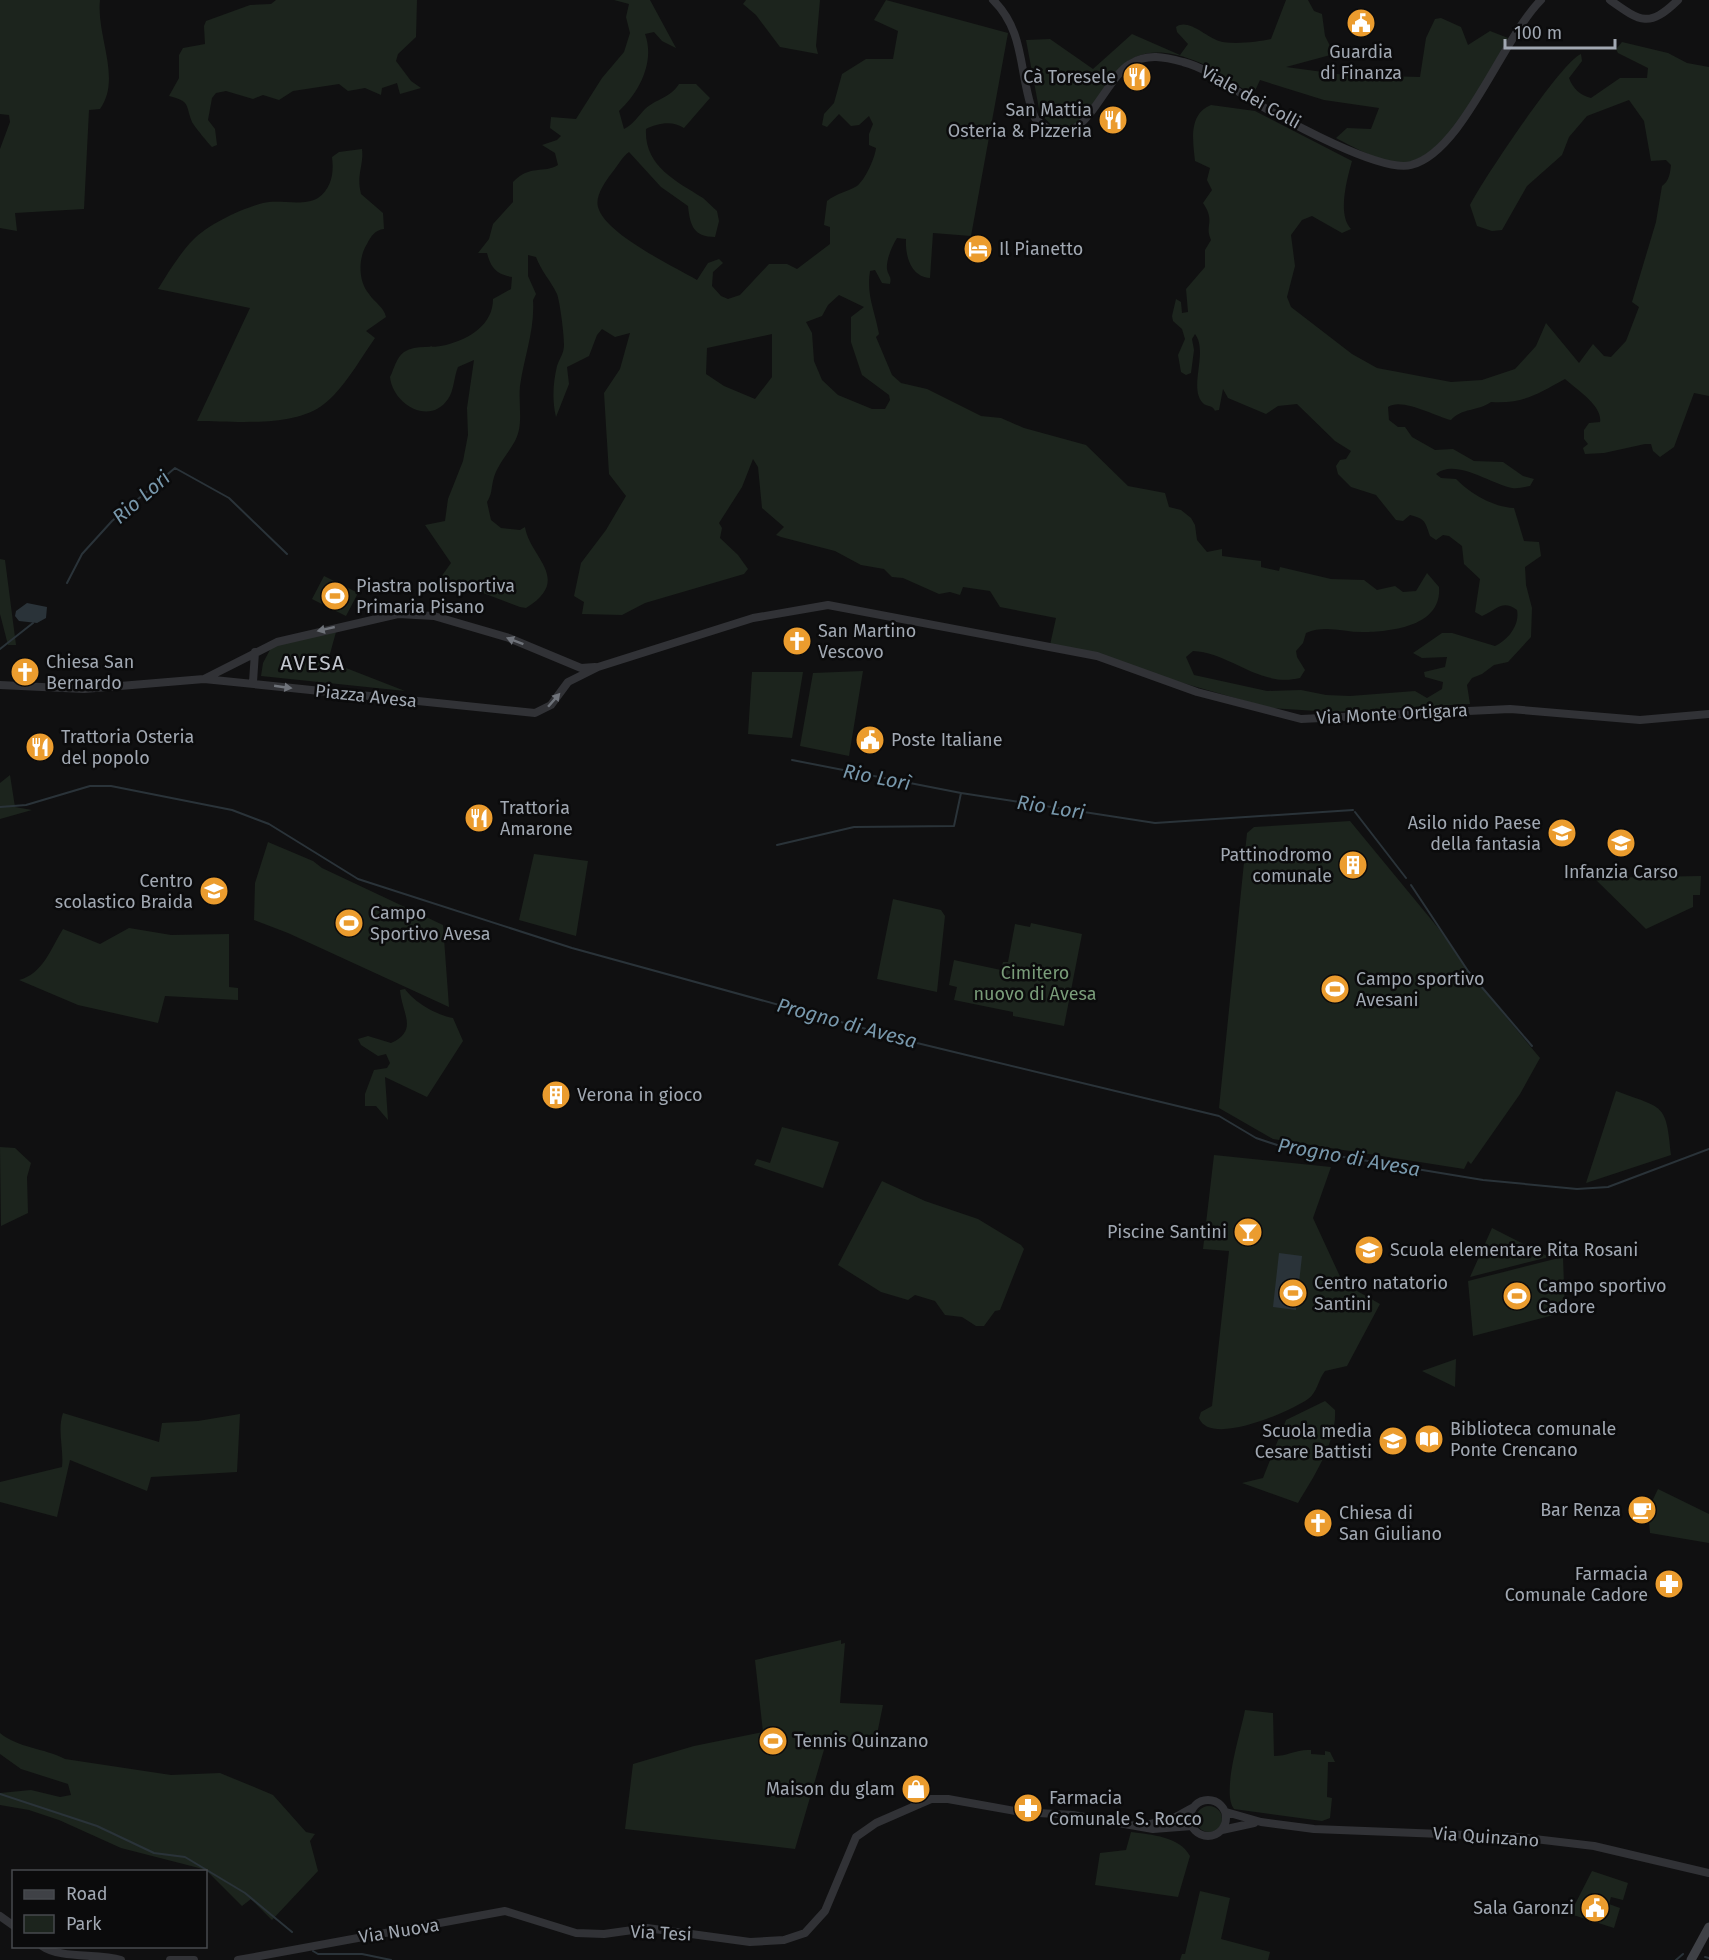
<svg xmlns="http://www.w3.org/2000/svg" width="1709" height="1960" viewBox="0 0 1709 1960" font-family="'Fira Sans',sans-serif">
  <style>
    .green { fill: #1c241d; fill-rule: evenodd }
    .water { fill: #2a3339 }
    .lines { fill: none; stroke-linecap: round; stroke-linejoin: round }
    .stream { stroke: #2a3339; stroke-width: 2 }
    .tertiary { stroke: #313236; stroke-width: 8 }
    .secondary { stroke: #3f4146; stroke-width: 9 }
    .oneway { fill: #6f737a }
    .labels { text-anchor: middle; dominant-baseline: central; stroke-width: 5; stroke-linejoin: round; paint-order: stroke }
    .poi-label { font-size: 18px; fill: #a1a8b2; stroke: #0b0b0c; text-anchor: start }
    .street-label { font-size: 18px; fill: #a1a8b2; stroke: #0b0b0c }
    .park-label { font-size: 18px; fill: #799c79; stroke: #0b0b0c }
    .water-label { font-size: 20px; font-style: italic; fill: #7898ac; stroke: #0b0b0c }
    .quarter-label { font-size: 21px; letter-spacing: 1.5px; fill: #c2c6ce; stroke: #0b0b0c }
  </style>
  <rect width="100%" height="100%" fill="#101011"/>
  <!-- green -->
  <path class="green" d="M0 0H100C96 35 122 79 100 109L89 110 84 209 15 213 17 231 0 228V149L10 122 9 115 0 114Z
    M276 0H417L416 37 398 54 396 61 411 81 421 88 400 94 397 83 382 88 381 95 365 88 348 91 339 84 293 91 279 100 263 95 253 99 226 91 216 93 212 98 208 120 215 129 217 145 212 147C209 144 194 126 192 122 185 104 191 102 169 96L179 78V55L183 48 205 44 204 26 206 21 250 5 271 4Z
    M614 0H650L676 48 662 41 654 32 645 34C655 61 640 92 619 111L624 129C634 124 638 116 645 109 656 99 670 98 679 84H696L710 98 684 128C673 120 657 123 646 129 644 166 676 181 703 198 708 202 712 207 717 211L719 221 715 237C694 237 690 226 688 206L661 187 629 152C622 157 617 167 611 174 605 182 595 196 598 207 605 234 673 266 697 280L708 263 719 259 723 263 713 272 712 286 721 296 728 299 740 295 769 264H787L797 269 830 244V227L824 225 827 201C837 193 847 192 857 186 865 180 875 158 876 148L869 145V134L873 124 869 116 859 125 851 126 839 114 827 127 822 125 824 114 834 103 842 74 866 59H893L898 31 874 20 886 0 1008 33 971 236 933 233 930 278C911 277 905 256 906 239L897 238C892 246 886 260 887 269 888 276 892 276 890 284L882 283 875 270 870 271C866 295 875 311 879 334L876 337 892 375 901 383 927 389 981 416 1001 418 1024 428 1086 445 1128 486 1165 493 1169 507 1181 510 1191 518 1195 525 1197 540 1207 552 1222 549V556L1261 561V567L1279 571 1280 567 1331 579 1364 580 1377 590 1395 586 1403 592 1416 591 1427 573 1439 587C1442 625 1395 631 1366 632 1345 633 1326 624 1306 633L1303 643 1296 651 1297 657 1305 670 1300 678C1260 688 1231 653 1193 651L1186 657 1194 675 1267 691 1301 690 1326 695 1350 696 1415 691 1427 698 1442 689 1443 682 1425 677 1424 672 1445 667 1447 657 1422 658 1413 653 1442 633H1452L1495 646C1508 640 1520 625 1517 610 1502 599 1497 610 1482 616L1475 612 1480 579 1464 564 1462 546 1449 536 1443 535 1436 540 1430 536C1425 522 1426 519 1410 515L1403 521 1396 520 1376 495 1351 487 1338 474 1336 466 1340 460 1346 459 1351 451 1335 441 1297 404 1278 406 1266 414 1228 398 1223 389 1219 410C1211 411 1218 412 1212 407 1210 406 1205 405 1204 404 1187 390 1209 352 1195 334L1192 339 1194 350 1191 373 1186 375 1181 372 1178 355 1185 339 1182 329 1173 321 1172 316 1176 299 1181 302 1182 313 1188 312 1186 289 1205 267V250L1211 240C1204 225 1216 222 1203 203L1212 190 1207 180 1210 168 1195 161C1193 142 1188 114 1211 105L1255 111 1352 161C1347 179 1337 215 1351 229L1342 233 1312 216 1302 220 1291 235 1295 266 1287 297 1291 307 1352 354 1377 368 1451 382 1482 380 1515 369 1536 346 1546 323 1579 363 1593 344 1604 356 1611 357 1626 341 1639 307 1632 302 1656 222 1662 186C1669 181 1670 174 1671 165L1666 160 1651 161 1644 121 1629 100 1587 116 1569 137 1562 155 1527 186 1502 230 1492 231 1477 226 1470 205C1482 181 1562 61 1581 54L1582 61 1569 78C1573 89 1580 95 1591 98L1620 78H1647L1648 68 1618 53 1616 49 1622 42 1668 53 1687 63 1709 67V396L1694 393 1674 447 1660 457 1653 451 1651 444H1645L1604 453 1585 454 1583 448 1588 444 1584 439V430L1589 423 1600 422C1603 406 1576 389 1565 379 1537 394 1524 404 1491 402 1479 411 1461 408 1451 420 1435 416 1401 397 1388 407L1389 420 1398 427H1405L1412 437 1435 450 1453 449 1474 461 1503 462 1523 476 1534 479 1530 486C1524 487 1518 489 1512 488 1490 484 1456 458 1436 474L1441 478 1456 479C1471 494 1493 507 1514 508L1524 541 1539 542 1541 556 1525 567 1526 585 1532 608 1531 637 1508 662 1494 665 1482 674 1472 678 1467 685 1470 704 1332 712 1270 708 1050 645 1056 618 1000 607 990 591 963 587 960 595 950 592 939 594 903 578 892 577 884 569 861 565 835 551 781 537 776 535 784 527 762 508 758 467 753 459 742 487 719 523 722 528 720 538 738 555 748 569 744 574 645 603 622 615 582 614 584 602 574 596 581 563 606 530 626 496 609 474 604 393 620 369 630 333 615 337 602 329 597 335 589 356 567 367 569 384 556 417C552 400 553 383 557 366 560 357 564 354 564 344 564 334 560 302 557 294 551 281 541 271 536 257L528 255V276L536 294 533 300C535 330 524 357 520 386 518 404 524 425 515 441 508 454 496 466 493 481 491 490 492 494 487 502L491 520 501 528 520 530 525 527C530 558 573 579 526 608L520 607 441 577 451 563 425 525 445 521 448 499 463 461 468 435 467 408 474 360 458 367C454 376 454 391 448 399 430 426 393 405 390 377 394 369 396 358 404 352 417 344 432 349 446 345 469 339 493 325 493 299L511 289 512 277C496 274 491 268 487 253H478L489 239 493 224 513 202V182C530 164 544 174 558 165L555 153 542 145 557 140 561 136 550 128 551 117 576 119 602 78 624 52 630 33 626 17 629 4ZM839 295 864 307 851 317V342L862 375 889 395 890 400 885 409H872L838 395 822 380 814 361 812 333 806 322 822 316 828 305ZM772 334V377L755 399 724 386 706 374 707 348Z
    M746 0H820L816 46 818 54 780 47 756 15 743 4Z
    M1286 0H1308L1314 11 1322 14 1325 36 1334 54 1286 67 1345 75 1420 77 1426 38 1435 19 1441 18 1461 27 1468 45 1490 31 1508 38C1488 73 1448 157 1405 163 1385 165 1353 147 1336 138L1347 128 1371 129 1379 108 1324 100 1260 80 1253 95C1234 84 1214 67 1193 60 1097 24 1110 130 1056 129L1040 114 1026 40 1050 39 1093 69 1132 34 1180 55 1188 44 1177 32 1176 27C1188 18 1206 37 1219 41 1231 45 1258 42 1271 39Z
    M362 149C364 166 356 174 361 194L383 213 384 229C375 230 371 236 367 244 358 258 358 281 369 294 375 303 384 307 386 317L366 331 375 338C361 358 343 390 324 404 294 428 234 421 197 421L250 308 158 289C168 273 180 253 193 240 209 224 241 209 263 203 280 199 303 207 318 198 332 188 334 172 332 157L339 152Z
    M0 559 5 560 16 645H8L0 614Z
    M324 576 358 593 346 616 312 599Z
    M336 632 328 661 405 691 261 676 263 663 272 646Z
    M863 671 849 756 800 746 813 673Z
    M752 672H803L792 738 748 734Z
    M10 775 15 807 32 810 0 819V783Z
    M1350 821 1439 929 1468 971 1540 1058 1520 1094 1471 1164 1468 1161 1464 1169 1273 1139 1219 1108 1247 833 1254 827Z
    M268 842 313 861 322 868 443 925 449 1007 288 933 254 920 255 883Z
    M534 854 588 861 576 936 519 920Z
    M1701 876 1700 895H1693V907L1646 929 1594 878Z
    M893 899 941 910 945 916 937 992 877 979Z
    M1031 923 1082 934 1064 1026 1013 1016V1012L954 1000 957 987 949 985 954 960 1001 970 1003 962H1008L1015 924 1030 927Z
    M129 928 171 935 229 934V987L238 988V1000L165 996 158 1023 78 1005 19 980C43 974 51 948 63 929L100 944Z
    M405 989C414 1002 436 1015 453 1018L463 1041 427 1097 385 1077 388 1120 376 1106H365V1094L374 1070 387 1068 390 1063 386 1054 378 1056 361 1045 358 1039 368 1036 391 1043C419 1030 402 1014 400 990Z
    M1616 1091C1664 1109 1666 1102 1671 1155L1586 1183Z
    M782 1127 839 1142 823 1188 754 1165 757 1159 770 1163Z
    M0 1147 15 1148 31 1163 27 1177 28 1213 1 1226Z
    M1214 1155 1331 1167 1313 1218 1343 1283 1380 1304 1347 1366 1325 1371C1318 1380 1317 1393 1308 1399 1289 1412 1210 1447 1199 1418L1201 1412 1212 1406 1229 1251 1203 1249Z
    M882 1181 925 1201 978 1219 1021 1245 1024 1249 1000 1310 995 1311 984 1326H976L962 1317 945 1315 935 1301 915 1295 908 1300 881 1292 838 1265Z
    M1492 1228 1549 1257 1470 1277Z
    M1563 1257 1565 1312 1473 1336 1468 1281Z
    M1456 1359 1455 1387 1422 1371Z
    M1325 1401 1335 1410C1337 1442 1314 1476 1298 1503L1242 1483 1263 1478 1286 1420Z
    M63 1413 159 1442 162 1423 198 1421 240 1414 237 1472 151 1477 147 1491 70 1460 57 1517 0 1502V1482L62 1467C64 1449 57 1430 63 1413Z
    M1658 1489 1709 1514V1543L1650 1533 1648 1510Z
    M841 1640V1644L845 1643 840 1703 883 1705 874 1749 828 1736 795 1849 625 1829 633 1764 694 1746 763 1732 755 1660Z
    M1245 1710 1273 1713 1274 1756C1288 1756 1296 1749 1311 1750V1754L1325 1755V1751L1330 1752 1335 1762H1328L1327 1797 1332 1798 1330 1818 1322 1821 1234 1809C1221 1792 1241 1732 1245 1710Z
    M0 1733C18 1748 44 1748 65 1759L171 1775 220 1773 266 1792 273 1795 306 1832 315 1834 310 1841 318 1871 272 1920 251 1899 242 1906 208 1872 199 1868 121 1848 59 1820 29 1810 0 1805V1793L31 1790 60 1797 71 1795 68 1784 21 1769 0 1754Z
    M1196 1819a13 13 0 1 1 26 0a13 13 0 1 1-26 0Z
    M1131 1832C1152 1835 1179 1836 1190 1856L1178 1897 1095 1885 1100 1853 1126 1850Z
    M1592 1871 1628 1883 1623 1900 1611 1897 1609 1904 1620 1908 1614 1928 1570 1914Z
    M1200 1891 1230 1898 1221 1939 1270 1952 1268 1960H1180L1182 1954H1185Z"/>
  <!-- water -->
  <path class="water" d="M27 603 47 607 46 618 37 623 19 621 15 616 16 611Z
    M1279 1253 1302 1256 1296 1310 1273 1307Z"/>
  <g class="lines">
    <!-- stream -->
    <path class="stream" d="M67 583 82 554 112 521 175 468 229 498 287 554
      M0 649 33 623
      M792 760 961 793
      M0 807 26 805 90 786H111L232 810 269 824 358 879 572 948 917 1043 1219 1116 1256 1138 1283 1147 1483 1180 1577 1189 1608 1187 1709 1149
      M1355 812 1406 878
      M777 845 854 827 954 826 961 793 1155 823 1353 810
      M1411 885 1468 971 1532 1046
      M0 1794 97 1826 154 1853 185 1857 245 1893 292 1932
      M313 1951 318 1954H362L391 1960
      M1705 1957 1709 1958
      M1676 1960 1683 1954"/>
    <!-- tertiary -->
    <path class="tertiary" d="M993 0C1027 33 1018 77 1035 118 1079 167 1101 81 1130 64 1147 53 1165 57 1183 62 1211 69 1233 90 1258 104 1287 121 1381 173 1411 165 1463 152 1502 39 1541 0
      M1610 0C1641 22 1649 28 1678 0
      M204 679 535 713 551 705 568 682 598 667 753 618 828 605 1097 656 1197 692 1301 719 1510 709 1640 720 1709 714
      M253 682 255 652
      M0 685 84 689 204 679 277 642 398 614 434 616 509 638 581 668 595 667
      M1190 1818a18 18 0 1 1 36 0a18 18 0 1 1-36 0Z
      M1226 1812 1261 1822 1314 1829 1518 1837 1594 1846 1709 1873
      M1146 1825 1172 1819 1192 1808
      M1222 1830 1254 1823
      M0 1916 14 1926
      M42 1946C60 1959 98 1953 121 1960
      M170 1960H194
      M238 1960 505 1911 576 1933 604 1934 647 1928 750 1942 784 1940 805 1933 825 1911 856 1837 876 1823 931 1799H948L1021 1812 1073 1815 1153 1829 1192 1826"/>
    <!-- secondary -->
    <path class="secondary" d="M1691 1960 1709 1927"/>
  </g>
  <!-- one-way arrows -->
  <defs><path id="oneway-solid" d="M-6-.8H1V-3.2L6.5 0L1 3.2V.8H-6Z" transform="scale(1.5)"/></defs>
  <g class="oneway">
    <use href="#oneway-solid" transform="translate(326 629) rotate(167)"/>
    <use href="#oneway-solid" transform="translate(515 641) rotate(-159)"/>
    <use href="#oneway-solid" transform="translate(283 687) rotate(8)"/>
    <use href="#oneway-solid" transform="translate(554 700) rotate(-49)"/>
  </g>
  <!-- icons -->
  <defs>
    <g id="civic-disc" transform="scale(1.5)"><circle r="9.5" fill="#eb9c2e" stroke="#0b0b0c"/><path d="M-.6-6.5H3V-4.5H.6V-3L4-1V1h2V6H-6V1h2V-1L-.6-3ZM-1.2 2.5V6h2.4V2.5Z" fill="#fff"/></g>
    <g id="restaurant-disc" transform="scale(1.5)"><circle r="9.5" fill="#eb9c2e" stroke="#0b0b0c"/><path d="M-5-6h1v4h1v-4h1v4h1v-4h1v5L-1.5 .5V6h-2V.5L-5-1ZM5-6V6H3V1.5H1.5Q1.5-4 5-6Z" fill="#fff"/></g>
    <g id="hotel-disc" transform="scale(1.5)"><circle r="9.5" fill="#eb9c2e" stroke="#0b0b0c"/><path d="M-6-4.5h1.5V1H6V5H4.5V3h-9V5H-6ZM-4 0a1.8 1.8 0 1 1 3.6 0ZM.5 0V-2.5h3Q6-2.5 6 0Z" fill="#fff"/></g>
    <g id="stadium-disc" transform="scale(1.5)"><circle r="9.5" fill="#eb9c2e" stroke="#0b0b0c"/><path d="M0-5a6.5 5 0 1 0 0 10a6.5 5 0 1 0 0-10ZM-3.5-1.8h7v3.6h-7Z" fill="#fff"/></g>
    <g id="church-disc" transform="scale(1.5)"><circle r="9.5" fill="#eb9c2e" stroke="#0b0b0c"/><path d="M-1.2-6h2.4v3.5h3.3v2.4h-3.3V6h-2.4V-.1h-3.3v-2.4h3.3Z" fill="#fff"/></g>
    <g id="school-disc" transform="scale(1.5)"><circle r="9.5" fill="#eb9c2e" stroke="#0b0b0c"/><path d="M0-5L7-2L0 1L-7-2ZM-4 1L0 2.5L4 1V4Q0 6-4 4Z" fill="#fff"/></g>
    <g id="building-disc" transform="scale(1.5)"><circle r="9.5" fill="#eb9c2e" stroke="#0b0b0c"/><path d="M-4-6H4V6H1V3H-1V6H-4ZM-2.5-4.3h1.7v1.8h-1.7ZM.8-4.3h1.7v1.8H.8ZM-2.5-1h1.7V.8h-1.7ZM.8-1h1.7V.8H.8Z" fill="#fff"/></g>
    <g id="bar-disc" transform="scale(1.5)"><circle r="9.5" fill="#eb9c2e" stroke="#0b0b0c"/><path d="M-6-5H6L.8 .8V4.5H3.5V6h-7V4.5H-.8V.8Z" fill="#fff"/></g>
    <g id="library-disc" transform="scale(1.5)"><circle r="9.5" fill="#eb9c2e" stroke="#0b0b0c"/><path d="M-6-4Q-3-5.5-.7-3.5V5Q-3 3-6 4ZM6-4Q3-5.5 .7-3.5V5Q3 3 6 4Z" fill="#fff"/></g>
    <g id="cafe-disc" transform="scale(1.5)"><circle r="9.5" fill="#eb9c2e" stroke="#0b0b0c"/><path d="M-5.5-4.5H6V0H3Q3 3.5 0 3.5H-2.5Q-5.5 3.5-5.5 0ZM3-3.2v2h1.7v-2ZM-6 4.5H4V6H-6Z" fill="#fff"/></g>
    <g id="pharmacy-disc" transform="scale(1.5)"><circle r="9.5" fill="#eb9c2e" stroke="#0b0b0c"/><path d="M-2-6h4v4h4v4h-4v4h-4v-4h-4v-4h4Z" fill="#fff"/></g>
    <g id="shop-disc" transform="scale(1.5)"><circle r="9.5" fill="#eb9c2e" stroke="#0b0b0c"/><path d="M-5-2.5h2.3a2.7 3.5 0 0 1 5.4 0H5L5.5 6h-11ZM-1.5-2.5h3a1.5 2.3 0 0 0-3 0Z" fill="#fff"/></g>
  </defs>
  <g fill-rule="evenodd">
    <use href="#civic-disc" x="1361" y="23"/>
    <use href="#restaurant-disc" x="1137" y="77"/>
    <use href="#restaurant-disc" x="1113" y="120"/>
    <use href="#hotel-disc" x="978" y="249"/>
    <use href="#stadium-disc" x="335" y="596"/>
    <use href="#church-disc" x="797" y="641"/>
    <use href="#church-disc" x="25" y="672"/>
    <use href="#civic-disc" x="870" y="740"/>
    <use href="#restaurant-disc" x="40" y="747"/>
    <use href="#restaurant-disc" x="479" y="818"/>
    <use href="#school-disc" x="1562" y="833"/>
    <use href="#school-disc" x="1621" y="843"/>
    <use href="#building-disc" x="1353" y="865"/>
    <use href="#school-disc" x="214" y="891"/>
    <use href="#stadium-disc" x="349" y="923"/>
    <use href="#stadium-disc" x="1335" y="989"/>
    <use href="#building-disc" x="556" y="1095"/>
    <use href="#bar-disc" x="1248" y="1232"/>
    <use href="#school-disc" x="1369" y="1250"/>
    <use href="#stadium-disc" x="1293" y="1293"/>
    <use href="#stadium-disc" x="1517" y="1296"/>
    <use href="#library-disc" x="1429" y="1439"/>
    <use href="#school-disc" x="1393" y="1441"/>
    <use href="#cafe-disc" x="1642" y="1510"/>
    <use href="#church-disc" x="1318" y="1523"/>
    <use href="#pharmacy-disc" x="1669" y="1584"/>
    <use href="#stadium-disc" x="773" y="1741"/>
    <use href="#shop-disc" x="916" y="1789"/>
    <use href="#pharmacy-disc" x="1028" y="1808"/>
    <use href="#civic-disc" x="1595" y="1908"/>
  </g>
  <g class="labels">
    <!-- poi labels -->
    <g class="poi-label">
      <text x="1361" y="52" text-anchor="middle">Guardia<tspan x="1361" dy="21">di Finanza</tspan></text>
      <text x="1116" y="77" text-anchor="end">Cà Toresele</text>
      <text x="1092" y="110" text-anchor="end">San Mattia<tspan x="1092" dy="21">Osteria &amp; Pizzeria</tspan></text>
      <text x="999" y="249">Il Pianetto</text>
      <text x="356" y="586">Piastra polisportiva<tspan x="356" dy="21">Primaria Pisano</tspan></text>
      <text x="818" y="631">San Martino<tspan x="818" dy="21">Vescovo</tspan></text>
      <text x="46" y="662">Chiesa San<tspan x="46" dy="21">Bernardo</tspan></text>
      <text x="61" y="737">Trattoria Osteria<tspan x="61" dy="21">del popolo</tspan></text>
      <text x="891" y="740">Poste Italiane</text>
      <text x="500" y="808">Trattoria<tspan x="500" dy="21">Amarone</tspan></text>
      <text x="1541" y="823" text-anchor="end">Asilo nido Paese<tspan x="1541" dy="21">della fantasia</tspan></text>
      <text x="1332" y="855" text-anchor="end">Pattinodromo<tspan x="1332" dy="21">comunale</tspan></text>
      <text x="1621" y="872" text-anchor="middle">Infanzia Carso</text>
      <text x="193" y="881" text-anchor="end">Centro<tspan x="193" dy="21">scolastico Braida</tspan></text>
      <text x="370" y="913">Campo<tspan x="370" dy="21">Sportivo Avesa</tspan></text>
      <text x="1356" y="979">Campo sportivo<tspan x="1356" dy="21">Avesani</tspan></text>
      <text x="577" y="1095">Verona in gioco</text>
      <text x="1227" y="1232" text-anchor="end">Piscine Santini</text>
      <text x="1390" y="1250">Scuola elementare Rita Rosani</text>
      <text x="1314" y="1283">Centro natatorio<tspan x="1314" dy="21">Santini</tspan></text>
      <text x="1538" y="1286">Campo sportivo<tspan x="1538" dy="21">Cadore</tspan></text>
      <text x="1450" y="1429">Biblioteca comunale<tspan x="1450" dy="21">Ponte Crencano</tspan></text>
      <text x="1372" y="1431" text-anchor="end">Scuola media<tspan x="1372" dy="21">Cesare Battisti</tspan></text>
      <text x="1621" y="1510" text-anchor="end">Bar Renza</text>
      <text x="1339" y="1513">Chiesa di<tspan x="1339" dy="21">San Giuliano</tspan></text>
      <text x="1648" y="1574" text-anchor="end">Farmacia<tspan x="1648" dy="21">Comunale Cadore</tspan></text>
      <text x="794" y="1741">Tennis Quinzano</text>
      <text x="895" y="1789" text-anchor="end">Maison du glam</text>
      <text x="1049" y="1798">Farmacia<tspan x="1049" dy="21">Comunale S. Rocco</tspan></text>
      <text x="1574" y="1908" text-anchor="end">Sala Garonzi</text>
    </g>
    <!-- street labels -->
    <g class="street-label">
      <text transform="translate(1251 97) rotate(29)">Viale dei Colli</text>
      <text transform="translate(366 696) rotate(6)">Piazza Avesa</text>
      <text transform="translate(1392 714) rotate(-3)">Via Monte Ortigara</text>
      <text transform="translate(1486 1837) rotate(4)">Via Quinzano</text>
      <text transform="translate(399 1931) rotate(-9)">Via Nuova</text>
      <text transform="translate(661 1933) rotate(3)">Via Tesi</text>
    </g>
    <!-- park labels -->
    <g class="park-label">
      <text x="1035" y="973">Cimitero<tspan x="1035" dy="21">nuovo di Avesa</tspan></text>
    </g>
    <!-- water labels -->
    <g class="water-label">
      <text transform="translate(141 497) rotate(-41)">Rio Lori</text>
      <text transform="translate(877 777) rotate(11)">Rio Lorì</text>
      <text transform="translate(1051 807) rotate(9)">Rio Lori</text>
      <text transform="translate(847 1023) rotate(15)">Progno di Avesa</text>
      <text transform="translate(1349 1157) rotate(10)">Progno di Avesa</text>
    </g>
    <!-- quarter labels -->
    <g class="quarter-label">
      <text x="313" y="663">AVESA</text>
    </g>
  </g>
  <!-- legend -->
  <rect x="12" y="1870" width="195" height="78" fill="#0b0b0c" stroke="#474a4e" stroke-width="1.5"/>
  <rect x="24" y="1890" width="30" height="9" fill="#3f4146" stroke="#474a4e" stroke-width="1.5"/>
  <text x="66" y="1900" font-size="18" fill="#a1a8b2">Road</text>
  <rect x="24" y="1915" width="30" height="18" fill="#1c241d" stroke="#474a4e" stroke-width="1.5"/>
  <text x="66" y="1930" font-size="18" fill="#a1a8b2">Park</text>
  <!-- scale -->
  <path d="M1505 39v9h110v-9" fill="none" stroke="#a1a8b2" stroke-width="3"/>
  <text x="1514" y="39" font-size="18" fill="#a1a8b2" stroke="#0b0b0c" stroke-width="4.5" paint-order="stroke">100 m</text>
</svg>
